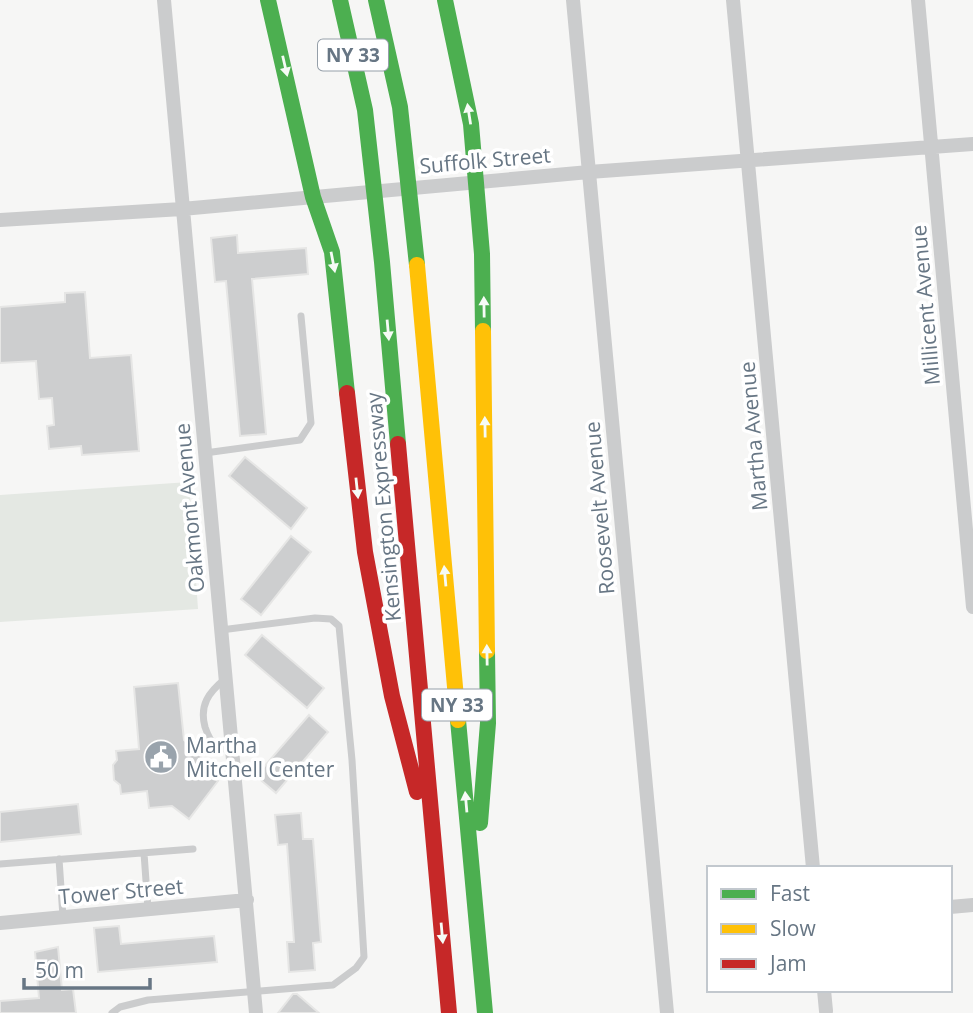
<svg xmlns="http://www.w3.org/2000/svg" width="973" height="1013" viewBox="0 0 973 1013" font-family="'Open Sans',sans-serif">
  <style>
    .green { fill: #e4e8e3 }
    .building { fill: #cdcecf; stroke: #e6e6e5; stroke-width: 2 }
    .lines { fill: none; stroke-linecap: round; stroke-linejoin: round }
    .lane { stroke: #cbcccd; stroke-width: 7 }
    .street { stroke: #cbcccd; stroke-width: 14 }
    .fast { stroke: #4caf50; stroke-width: 16 }
    .slow { stroke: #ffc107; stroke-width: 16 }
    .jam { stroke: #c62828; stroke-width: 16 }
    .oneway { fill: #f6fbf6 }
    .labels { text-anchor: middle; dominant-baseline: central; stroke-width: 7; stroke-linejoin: round; paint-order: stroke }
    .shield { fill: #fff; stroke: #959fa9; stroke-width: 2 }
    .shield-label { font-size: 19px; font-weight: bold; fill: #677684 }
    .street-label { font-size: 21px; fill: #677684; stroke: #fff }
    .poi-label { font-size: 21px; fill: #677684; stroke: #fff; text-anchor: start }
  </style>
  <rect width="100%" height="100%" fill="#f6f6f5"/>
  <!-- green -->
  <path class="green" d="M189 482 198 609 0 622V495Z"/>
  <!-- building -->
  <path class="building" d="M237 235 238 253 306 248 308 274 252 279 266 434 240 436 226 281 215 282 211 238Z
    M85 292 90 358 131 355 139 451 82 455 81 446 49 449 47 426 54 425 52 398 39 399 36 361 0 363V307L65 302V293Z
    M245 457 307 508 291 529 229 476Z
    M291 536 311 552 261 615 241 599Z
    M262 635 324 688 307 708 245 655Z
    M178 683 184 740 201 754 202 769 218 781 189 819 172 806 149 808 147 791 121 794 120 785 114 780 113 765 117 760 116 751 139 749 134 687Z
    M309 715 328 732 276 793 256 776Z
    M78 804 81 834 0 842V812Z
    M301 813 303 839H313L321 942 313 943 315 970 289 972 287 942H294L287 844 278 845 275 815Z
    M119 926 121 944 214 936 217 962 98 972 94 928Z
    M58 947 62 990 73 989 76 1013H0V1001L39 998 35 952Z
    M293 994H297L319 1013H278Z"/>
  <g class="lines">
    <!-- lane -->
    <path class="lane" d="M205 453 300 440 311 423 301 316
      M225 679C209 692 199 705 205 727 207 733 211 742 216 745 221 748 227 750 232 752
      M144 853 148 909
      M59 859 63 917
      M0 864 193 849
      M112 1013 120 1007 148 1000 333 985 356 968 364 957 352 760 339 626 331 619 315 618 221 630"/>
    <!-- street -->
    <path class="street" d="M164 0 256 1013
      M573 0 667 1013
      M733 0 813 868
      M918 0 973 607
      M0 220 182 209 589 172 973 144
      M950 907 973 905
      M0 923 247 900
      M824 990 826 1011"/>
    <!-- fast -->
    <path class="fast" d="M268 0 313 197 332 252 347 393
      M340 0 365 110 382 262 398 444
      M376 0 400 107 417 265
      M445 0 471 124 482 254 483 331
      M458 720 485 1013
      M480 823 488 723 487 651"/>
    <!-- slow -->
    <path class="slow" d="M417 265 458 720
      M483 331 487 651"/>
    <!-- jam -->
    <path class="jam" d="M347 393 365 552 392 696 417 792
      M398 444 449 1013"/>
  </g>
  <!-- one-way arrows -->
  <defs><path id="oneway-solid" d="M-6-.8H1V-3.2L6.5 0L1 3.2V.8H-6Z" transform="scale(1.75)"/></defs>
  <g class="oneway">
    <use href="#oneway-solid" transform="translate(285 66) rotate(77)"/>
    <use href="#oneway-solid" transform="translate(469 114) rotate(-99)"/>
    <use href="#oneway-solid" transform="translate(333 262) rotate(79)"/>
    <use href="#oneway-solid" transform="translate(484 307) rotate(-91)"/>
    <use href="#oneway-solid" transform="translate(388 330) rotate(85)"/>
    <use href="#oneway-solid" transform="translate(485 427) rotate(-91)"/>
    <use href="#oneway-solid" transform="translate(357 488) rotate(84)"/>
    <use href="#oneway-solid" transform="translate(445 576) rotate(-95)"/>
    <use href="#oneway-solid" transform="translate(487 655) rotate(-91)"/>
    <use href="#oneway-solid" transform="translate(466 802) rotate(-95)"/>
    <use href="#oneway-solid" transform="translate(442 933) rotate(85)"/>
  </g>
  <!-- icons -->
  <defs>
    <g id="civic-disc" transform="scale(1.75)"><circle r="9.5" fill="#99a3ac" stroke="#fff"/><path d="M-.6-6.5H3V-4.5H.6V-3L4-1V1h2V6H-6V1h2V-1L-.6-3ZM-1.2 2.5V6h2.4V2.5Z" fill="#fff"/></g>
  </defs>
  <g fill-rule="evenodd">
    <use href="#civic-disc" x="161" y="757"/>
  </g>
  <g class="labels">
    <!-- shield labels -->
    <g class="shield">
      <rect x="318" y="39.5" width="70" height="31" rx="5"/>
      <rect x="422" y="689.5" width="70" height="31" rx="5"/>
    </g>
    <g class="shield-label">
      <text x="353" y="55">NY 33</text>
      <text x="457" y="705">NY 33</text>
    </g>
    <!-- street labels -->
    <g class="street-label">
      <text transform="translate(485 160) rotate(-5)">Suffolk Street</text>
      <text transform="translate(925 305) rotate(-95)">Millicent Avenue</text>
      <text transform="translate(753 436) rotate(-95)">Martha Avenue</text>
      <text transform="translate(383 507) rotate(-95)">Kensington Expressway</text>
      <text transform="translate(189 508) rotate(-95)">Oakmont Avenue</text>
      <text transform="translate(599 508) rotate(-95)">Roosevelt Avenue</text>
      <text transform="translate(121 891) rotate(-5)">Tower Street</text>
    </g>
    <!-- poi labels -->
    <g class="poi-label">
      <text x="186" y="745">Martha<tspan x="186" dy="24">Mitchell Center</tspan></text>
    </g>
  </g>
  <!-- legend -->
  <rect x="707" y="866" width="245" height="126" fill="#ffffff" stroke="#c2c8ce" stroke-width="2"/>
  <rect x="721" y="889" width="35" height="10" fill="#4caf50" stroke="#c2c8ce" stroke-width="2"/>
  <text x="770" y="901" font-size="21" fill="#677684">Fast</text>
  <rect x="721" y="924" width="35" height="10" fill="#ffc107" stroke="#c2c8ce" stroke-width="2"/>
  <text x="770" y="936" font-size="21" fill="#677684">Slow</text>
  <rect x="721" y="959" width="35" height="10" fill="#c62828" stroke="#c2c8ce" stroke-width="2"/>
  <text x="770" y="971" font-size="21" fill="#677684">Jam</text>
  <!-- scale -->
  <path d="M24 978v10h126v-10" fill="none" stroke="#677684" stroke-width="3.5"/>
  <text x="35" y="978" font-size="21" fill="#677684" stroke="#ffffff" stroke-width="5" paint-order="stroke">50 m</text>
</svg>
